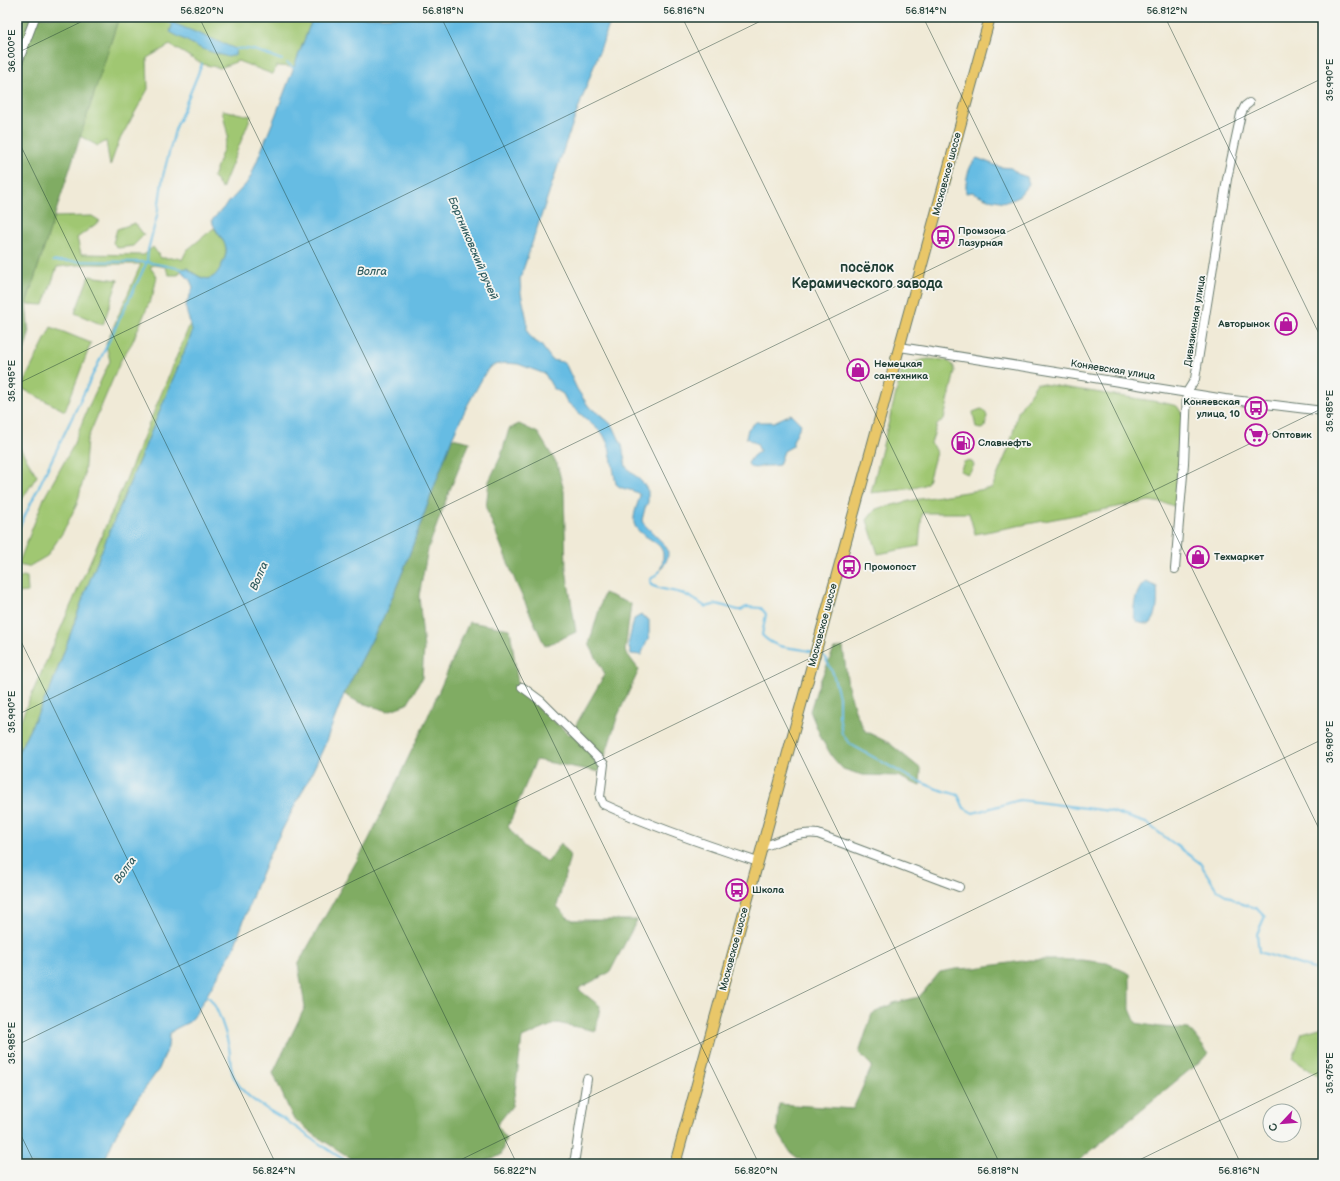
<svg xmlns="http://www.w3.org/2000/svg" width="1340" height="1181" viewBox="0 0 1340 1181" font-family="'Balsamiq Sans',sans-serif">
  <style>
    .green { fill: #a0c772; stroke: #608253 }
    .forest { fill: #80ac64; stroke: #50744c }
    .water { fill: #66bce3; stroke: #427c8c }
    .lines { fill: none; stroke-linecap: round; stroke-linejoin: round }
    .stream { stroke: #66bce3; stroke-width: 2 }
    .minor-casing { stroke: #687a6d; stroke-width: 10 }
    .major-casing { stroke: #687a6d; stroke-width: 12 }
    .minor { stroke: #fff; stroke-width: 8 }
    .major { stroke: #e9c769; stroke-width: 10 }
    .ticks { fill: none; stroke: #1f3d34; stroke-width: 1; stroke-opacity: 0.45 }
    .labels { text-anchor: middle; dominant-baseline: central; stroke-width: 3.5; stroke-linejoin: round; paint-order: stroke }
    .street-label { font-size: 10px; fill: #1f3d34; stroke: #f6f6f2 }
    .poi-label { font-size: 10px; font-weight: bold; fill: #1f3d34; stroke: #f6f6f2; text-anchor: start }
    .water-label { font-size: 11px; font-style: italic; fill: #315d60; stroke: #f6f6f2 }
    .district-label { font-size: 14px; font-weight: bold; fill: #1f3d34; stroke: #f6f6f2 }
    .neatline { fill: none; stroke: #1f3d34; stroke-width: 1.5 }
    .ticks-label { font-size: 10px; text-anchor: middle; fill: #1f3d34 }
  </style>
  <rect width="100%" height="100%" fill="#f6f6f2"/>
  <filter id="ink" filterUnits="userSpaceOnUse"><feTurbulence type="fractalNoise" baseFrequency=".025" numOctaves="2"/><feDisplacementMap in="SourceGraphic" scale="8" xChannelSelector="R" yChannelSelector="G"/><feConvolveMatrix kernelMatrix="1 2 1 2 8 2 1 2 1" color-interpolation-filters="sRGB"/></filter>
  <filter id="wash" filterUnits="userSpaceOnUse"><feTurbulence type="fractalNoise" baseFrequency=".012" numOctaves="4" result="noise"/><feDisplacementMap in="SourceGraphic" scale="16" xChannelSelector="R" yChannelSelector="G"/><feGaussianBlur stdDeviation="0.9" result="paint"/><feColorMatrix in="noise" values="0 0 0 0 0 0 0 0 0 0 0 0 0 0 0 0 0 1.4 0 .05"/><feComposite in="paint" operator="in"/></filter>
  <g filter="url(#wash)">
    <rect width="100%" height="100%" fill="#f0ead7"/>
    <!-- green -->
    <path class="green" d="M119 17H313L294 67 277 66 272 74 238 61 220 68 202 64 170 45 147 58 148 89 119 141 110 166 106 141 98 146 80 136Z
      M222 110 251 116 222 189 213 177 228 136Z
      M92 216 100 221 77 238 81 254 144 255 153 247 161 258H179L182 260 187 250 214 228C218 234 224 240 226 247 227 253 224 260 222 265 212 286 201 279 187 268L182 269 178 275H169L165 267 154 265 150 267 157 277 153 294 132 343 121 360 87 440 84 477 77 504 63 532 47 556 28 567 18 565 44 498 72 448 87 410 110 361 106 344 141 264H88L57 267 44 305 26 304 54 217Z
      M135 223 144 235 133 246 118 248 113 243 117 229Z
      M89 276 118 280 103 325 75 313Z
      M190 324 192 328V333L102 550 84 595 68 641 51 687 17 755V728L125 482Z
      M51 327 91 343 65 411 21 388Z
      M929 359C940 360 953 358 955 371L944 419 937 425 931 443 936 452 928 482C922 490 883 491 871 493L902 369C911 363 918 360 929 359Z
      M1037 383 1165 403 1177 406 1183 415 1176 505 1173 506 1169 504 1149 501 975 534 969 513H922L919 546 878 554 867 520 876 509 914 500 992 488 1010 445 1018 412Z
      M981 409 984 410 987 416 985 427 981 429 976 428 973 412Z
      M17 443 37 476 17 507Z
      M967 461 972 462 974 465 971 471 968 474 960 471 964 462Z
      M23 576 27 577 28 592 17 593V580Z
      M1323 1027V1079L1293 1059 1302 1033Z"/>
    <!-- forest -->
    <path class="forest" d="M17 17H119L26 304 29 334 17 375Z
      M519 424 538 433 557 464 564 491 566 569 576 632 545 646 516 583 486 508 489 481 501 456 509 429Z
      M452 438 470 442 449 492 428 549 419 596 424 649 422 678 407 704 388 711 358 702 344 694 387 610 405 566Z
      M604 593 631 604 625 651 639 670 618 715 600 772 536 760 508 827 527 850 548 862 561 843 570 856 557 906 567 917 573 920H637L610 972 578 989 600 1006 596 1031 557 1023 522 1038 515 1091 512 1106 497 1125 506 1138 501 1155 479 1164H360L316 1136 293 1118 273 1073 305 1007 298 964 368 841 425 723 469 622 510 629 519 691 570 735 605 674 589 644Z
      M843 647 848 687 856 713 865 731 889 743 921 769 920 786 897 776 862 775 843 769 833 758 822 740 810 711 818 686 834 649Z
      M1029 960H1081L1107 963 1130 974V1009L1136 1023 1160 1027 1189 1029 1209 1054 1075 1164H806L791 1153 777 1131 779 1104 853 1109 872 1066 859 1053 872 1014 894 1003 919 997 940 972 956 969 975 968Z"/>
    <!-- water -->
    <path class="water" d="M313 17H612L566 142 520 279 521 293 527 320V331L532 339 541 345 552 360 562 362 566 365 577 389 589 407 602 416 613 426 622 445 626 467 643 483 648 491V502L645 508 642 520 643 523 665 545C672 556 665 563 659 573 661 568 663 562 663 557 665 540 637 538 634 523 633 513 638 504 640 495 632 488 623 491 616 484L610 451 608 444 603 434 567 402 563 394 553 388 545 374 518 364 505 363 494 365 487 370 467 406 452 438 405 566 387 610 344 694 323 749 310 777 271 851 256 886 234 948 207 995 193 1018 189 1022 175 1029 169 1034 168 1047 159 1069 131 1108 116 1134 103 1164H17V755L51 687 68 641 84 595 102 550 192 333C192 324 187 317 186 308 186 300 192 294 193 287L190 280 182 272V269L187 268C200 279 212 286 221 266 224 261 227 254 226 248 224 238 214 231 212 220L246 184 250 178 276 114Z
      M173 23 236 49 235 55 228 57 202 49 170 32Z
      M977 158 1000 167 1011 168 1018 174 1027 177 1029 184 1017 198 1006 202 988 199 972 192 966 193C965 182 968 165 977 158Z
      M791 414 801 424 793 441V446L784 451 779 465C773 466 769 466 764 466 758 467 757 469 750 467L748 463 753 456 760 451 757 444 746 438 748 429 756 422H774Z
      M1146 582 1157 587C1158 599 1158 616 1150 624 1145 624 1138 624 1135 619 1131 610 1137 586 1146 582Z
      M641 615 649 620V637L641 655 631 654 628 645 634 619Z"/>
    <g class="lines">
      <!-- stream -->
      <path class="stream" d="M158 17 173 23
        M236 49C251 46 267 55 282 60
        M287 63 294 68
        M53 261 147 262 182 269 185 271
        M17 532 147 262 148 250 157 216 163 176 175 130 202 64
        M660 571 650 580 651 585C661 590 671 590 681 593 690 596 698 602 706 607L717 604 738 610H741L746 607 761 608 766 614 762 635C777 651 793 646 813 652
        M819 654 824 656 833 673 839 697V715L842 734 850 744 909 777 937 789 958 795 964 808 973 813 1020 800 1110 811 1146 823 1200 863 1217 890 1240 903 1258 909 1265 916 1257 934 1259 952 1323 972
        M205 994C217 1001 226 1033 229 1047 231 1057 229 1067 234 1077 245 1100 267 1108 287 1121 308 1136 329 1151 351 1164"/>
    </g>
  </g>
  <g filter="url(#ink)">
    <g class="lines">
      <!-- minor casing -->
      <g class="minor-casing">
        <path id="minor" d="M17 65 35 17
          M900 347 1225 399 1323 411
          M1175 569 1184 463 1187 392 1195 379 1227 179 1241 114 1245 106 1249 103
          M522 687 541 701 604 764 600 797 603 804C653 827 706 845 758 862
          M762 847C780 841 799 831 818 834L959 887
          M574 1164 587 1079"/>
      </g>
      <!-- major casing -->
      <g class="major-casing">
        <path id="major" d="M675 1164 990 17"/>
      </g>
      <!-- minor -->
      <use href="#minor" class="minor"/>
      <!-- major -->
      <use href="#major" class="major"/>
    </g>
  </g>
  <!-- ticks -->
  <path class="ticks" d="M199 17 759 1164M441 17 1000 1164M682 17 1241 1164M923 17 1323 837M1165 17 1323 342M17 53 91 17M17 138 517 1164M17 384 769 17M17 633 276 1164M17 715 1323 78M17 1045 1323 408M17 1127 35 1164M452 1164 1323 739M1131 1164 1323 1070"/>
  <!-- icons -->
  <defs>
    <g id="bus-ring" transform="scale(1.15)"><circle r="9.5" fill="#f6f6f2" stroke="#b5179e" stroke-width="1.5"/><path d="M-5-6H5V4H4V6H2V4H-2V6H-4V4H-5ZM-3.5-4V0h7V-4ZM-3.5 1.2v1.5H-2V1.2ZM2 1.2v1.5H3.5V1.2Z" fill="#b5179e"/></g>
    <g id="shop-ring" transform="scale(1.15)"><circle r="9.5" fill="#f6f6f2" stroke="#b5179e" stroke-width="1.5"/><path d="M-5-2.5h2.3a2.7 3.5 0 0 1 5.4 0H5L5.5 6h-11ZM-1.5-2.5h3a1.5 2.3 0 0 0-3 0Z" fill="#b5179e"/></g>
    <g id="supermarket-ring" transform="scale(1.15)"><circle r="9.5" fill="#f6f6f2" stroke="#b5179e" stroke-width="1.5"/><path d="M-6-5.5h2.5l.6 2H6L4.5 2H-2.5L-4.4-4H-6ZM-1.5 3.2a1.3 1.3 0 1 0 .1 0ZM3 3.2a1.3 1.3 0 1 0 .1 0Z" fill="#b5179e"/></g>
    <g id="fuel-ring" transform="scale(1.15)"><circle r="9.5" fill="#f6f6f2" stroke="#b5179e" stroke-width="1.5"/><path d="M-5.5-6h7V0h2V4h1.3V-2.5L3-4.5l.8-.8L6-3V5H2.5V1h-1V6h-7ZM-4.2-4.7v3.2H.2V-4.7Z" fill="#b5179e"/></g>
  </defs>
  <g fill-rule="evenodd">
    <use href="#bus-ring" x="943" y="237"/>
    <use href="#shop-ring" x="1286" y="324"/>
    <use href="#shop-ring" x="858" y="370"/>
    <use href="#bus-ring" x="1256" y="408"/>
    <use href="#supermarket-ring" x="1256" y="435"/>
    <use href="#fuel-ring" x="963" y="443"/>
    <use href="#shop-ring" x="1198" y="557"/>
    <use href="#bus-ring" x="849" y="567"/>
    <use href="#bus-ring" x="737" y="890"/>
  </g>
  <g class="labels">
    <!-- street labels -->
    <g class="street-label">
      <text transform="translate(947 174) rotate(-75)">Московское шоссе</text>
      <text transform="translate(1195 321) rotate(-81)">Дивизионная улица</text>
      <text transform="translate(1113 370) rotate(9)">Коняевская улица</text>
      <text transform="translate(823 625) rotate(-75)">Московское шоссе</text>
      <text transform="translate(734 949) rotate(-75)">Московское шоссе</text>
    </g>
    <!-- poi labels -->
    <g class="poi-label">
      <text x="958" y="231">Промзона<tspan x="958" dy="12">Лазурная</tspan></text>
      <text x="1270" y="324" text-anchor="end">Авторынок</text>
      <text x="874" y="364">Немецкая<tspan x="874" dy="12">сантехника</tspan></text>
      <text x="1240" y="402" text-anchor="end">Коняевская<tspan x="1240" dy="12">улица, 10</tspan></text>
      <text x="1272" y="435">Оптовик</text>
      <text x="978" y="443">Славнефть</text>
      <text x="1214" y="557">Техмаркет</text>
      <text x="864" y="567">Промопост</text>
      <text x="752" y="890">Школа</text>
    </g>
    <!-- water labels -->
    <g class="water-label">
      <text transform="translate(473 248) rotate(67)">Бортниковский ручей</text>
      <text x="372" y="271">Волга</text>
      <text transform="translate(259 576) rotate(-66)">Волга</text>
      <text transform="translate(125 870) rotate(-54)">Волга</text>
    </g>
    <!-- district labels -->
    <g class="district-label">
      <text x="867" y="267">посёлок<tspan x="867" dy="16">Керамического завода</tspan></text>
    </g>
  </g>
  <!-- margin -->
  <rect width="1340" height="1181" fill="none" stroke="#f6f6f2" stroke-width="44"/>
  <!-- north arrow -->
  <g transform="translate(1282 1123) rotate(244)"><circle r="19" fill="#f6f6f2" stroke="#a0aca6"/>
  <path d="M0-3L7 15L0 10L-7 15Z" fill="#b5179e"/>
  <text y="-6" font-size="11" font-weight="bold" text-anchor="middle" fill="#1f3d34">С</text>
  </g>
  <rect x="22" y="22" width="1296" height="1137" class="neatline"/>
  <g class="ticks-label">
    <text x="202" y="14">56.820°N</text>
    <text x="443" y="14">56.818°N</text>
    <text x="684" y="14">56.816°N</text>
    <text x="926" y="14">56.814°N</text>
    <text x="1167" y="14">56.812°N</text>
    <text transform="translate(11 51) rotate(-90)" y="4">36.000°E</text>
    <text transform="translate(1329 80) rotate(-90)" y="4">35.990°E</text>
    <text transform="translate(11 381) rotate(-90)" y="4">35.995°E</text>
    <text transform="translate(1329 411) rotate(-90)" y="4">35.985°E</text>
    <text transform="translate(11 712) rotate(-90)" y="4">35.990°E</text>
    <text transform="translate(1329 742) rotate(-90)" y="4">35.980°E</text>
    <text transform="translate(11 1043) rotate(-90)" y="4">35.985°E</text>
    <text transform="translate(1329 1073) rotate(-90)" y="4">35.975°E</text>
    <text x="274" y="1174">56.824°N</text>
    <text x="515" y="1174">56.822°N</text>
    <text x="756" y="1174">56.820°N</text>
    <text x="998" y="1174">56.818°N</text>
    <text x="1239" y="1174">56.816°N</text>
  </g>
</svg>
